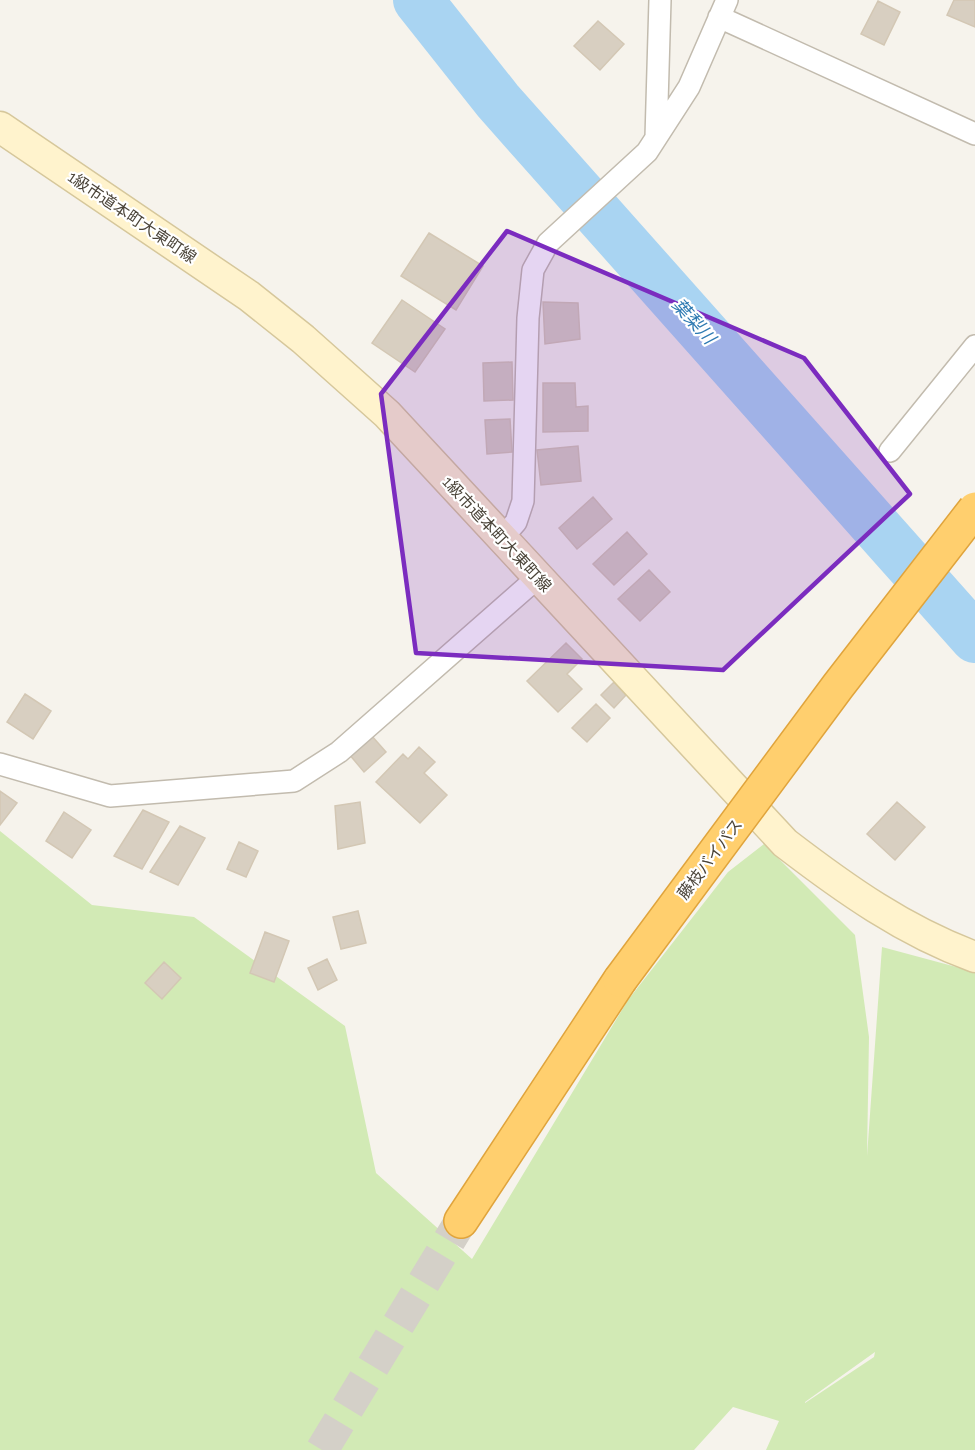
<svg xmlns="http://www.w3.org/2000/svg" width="975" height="1450" viewBox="0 0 975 1450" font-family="Raleway,'Noto Sans JP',sans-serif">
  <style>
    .green { fill: #d2eab5; fill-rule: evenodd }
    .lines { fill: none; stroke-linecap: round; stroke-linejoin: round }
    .river { stroke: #a9d4f2; stroke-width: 50 }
    .building { fill: #d8cfc1; stroke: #d3c7b4; stroke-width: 1.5 }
    .highway-tunnel { stroke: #d4d0c8; stroke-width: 33; stroke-dasharray: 33 16; stroke-linecap: butt }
    .street-casing { stroke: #c2bbae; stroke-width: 24 }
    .secondary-casing { stroke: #d6c79b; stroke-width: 33 }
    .highway-casing { stroke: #e0a43c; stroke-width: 36 }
    .street { stroke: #fff; stroke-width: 21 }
    .secondary { stroke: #fff3cd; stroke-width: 30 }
    .highway { stroke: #ffcf6e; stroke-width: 33 }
    .highway-bridge-casing { stroke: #e0a43c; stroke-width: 36; stroke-linecap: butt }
    .highway-bridge { stroke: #ffcf6e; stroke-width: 33 }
    .marked { fill: #7b2cbf; fill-opacity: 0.2; stroke: #7b2cbf; stroke-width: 4.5; stroke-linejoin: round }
    .labels { text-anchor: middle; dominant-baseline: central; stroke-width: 4.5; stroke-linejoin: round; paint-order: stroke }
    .street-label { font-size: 16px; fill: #4b4439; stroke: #fff }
    .water-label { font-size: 18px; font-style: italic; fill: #2e7ab2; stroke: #fff }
  </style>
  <rect width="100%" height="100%" fill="#f6f3ec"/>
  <!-- green -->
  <path class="green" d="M0 831 92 905 194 917 345 1026 376 1173 472 1259 628 1000 728 872 764 844 855 935 869 1037 867 1156 882 947 975 972V1450H766L779 1421 733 1407 694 1450H0ZM875 1352 874 1357 805 1403V1402Z"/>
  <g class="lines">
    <!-- river -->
    <path class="river" d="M418 0 498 101 975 638"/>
  </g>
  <!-- building -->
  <path class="building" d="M954 0H975V27L947 15Z
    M878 1 900 12 884 45 861 34Z
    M598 21 624 44 600 70 574 46Z
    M429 233 483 266 456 310 401 276Z
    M402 300 445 329 415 372 372 343Z
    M543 302 578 303 580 339 545 344Z
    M512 362 513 400 484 401 483 363Z
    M543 383H575L576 407 588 406V431L543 432Z
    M510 419 512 452 487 454 485 420Z
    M578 446 581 481 541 485 537 450Z
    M593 497 612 519 577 549 559 528Z
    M627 532 647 554 614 585 593 564Z
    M649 570 670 592 640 621 618 599Z
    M566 643 582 659 567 674 582 689 558 712 527 681Z
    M614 682 626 695 614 708 601 695Z
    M25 694 51 711 33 739 7 722Z
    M596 704 610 718 587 742 572 728Z
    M371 735 386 752 364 772 349 754Z
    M419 747 435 762 424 773 447 795 420 823 376 782 403 754 408 759Z
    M0 791 17 803 0 825Z
    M360 802 365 843 338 849 335 806Z
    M897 802 925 827 895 860 867 834Z
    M143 810 169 822 142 869 114 856Z
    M64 812 91 830 72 858 46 841Z
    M180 826 205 838 178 885 150 872Z
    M239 842 258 851 246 877 227 869Z
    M358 911 366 943 341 949 333 917Z
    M265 932 289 941 274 982 250 973Z
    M327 959 337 980 318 990 308 968Z
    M164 962 181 978 162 999 145 983Z"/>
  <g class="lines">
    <!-- highway-tunnel -->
    <path class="highway-tunnel" d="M322 1450 461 1221"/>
    <!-- street casing -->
    <g class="street-casing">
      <path id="street" d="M719 17 975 134
        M656 138 660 0
        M890 451 975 346
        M501 539 516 522 523 501 528 318 533 270 548 243 647 152 689 87 727 0
        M0 764 110 796 294 781 339 752 537 578"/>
    </g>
    <!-- secondary casing -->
    <g class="secondary-casing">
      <path id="secondary" d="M0 127 249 296 303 339 387 414 785 843C845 889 904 931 975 957"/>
    </g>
    <!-- highway casing -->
    <g class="highway-casing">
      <path id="highway" d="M461 1221 620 980"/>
    </g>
    <!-- street -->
    <use href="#street" class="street"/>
    <!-- secondary -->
    <use href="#secondary" class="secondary"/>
    <!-- highway -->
    <use href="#highway" class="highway"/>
    <!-- highway-bridge casing -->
    <g class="highway-bridge-casing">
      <path id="highway-bridge" d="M620 980 838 686 975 509"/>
    </g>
    <!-- highway-bridge -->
    <use href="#highway-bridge" class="highway-bridge"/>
  </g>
  <!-- marked area -->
  <path class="marked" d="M507 231 804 358 910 494 723 670 416 653 381 394Z"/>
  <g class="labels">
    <!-- street labels -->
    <g class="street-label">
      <text transform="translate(132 217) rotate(34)">1級市道本町大東町線</text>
      <text transform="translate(497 534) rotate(47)">1級市道本町大東町線</text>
      <text transform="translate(710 859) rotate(-53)">藤枝バイパス</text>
    </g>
    <!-- water labels -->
    <g class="water-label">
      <text transform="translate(694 321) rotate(48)">葉梨川</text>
    </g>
  </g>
</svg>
